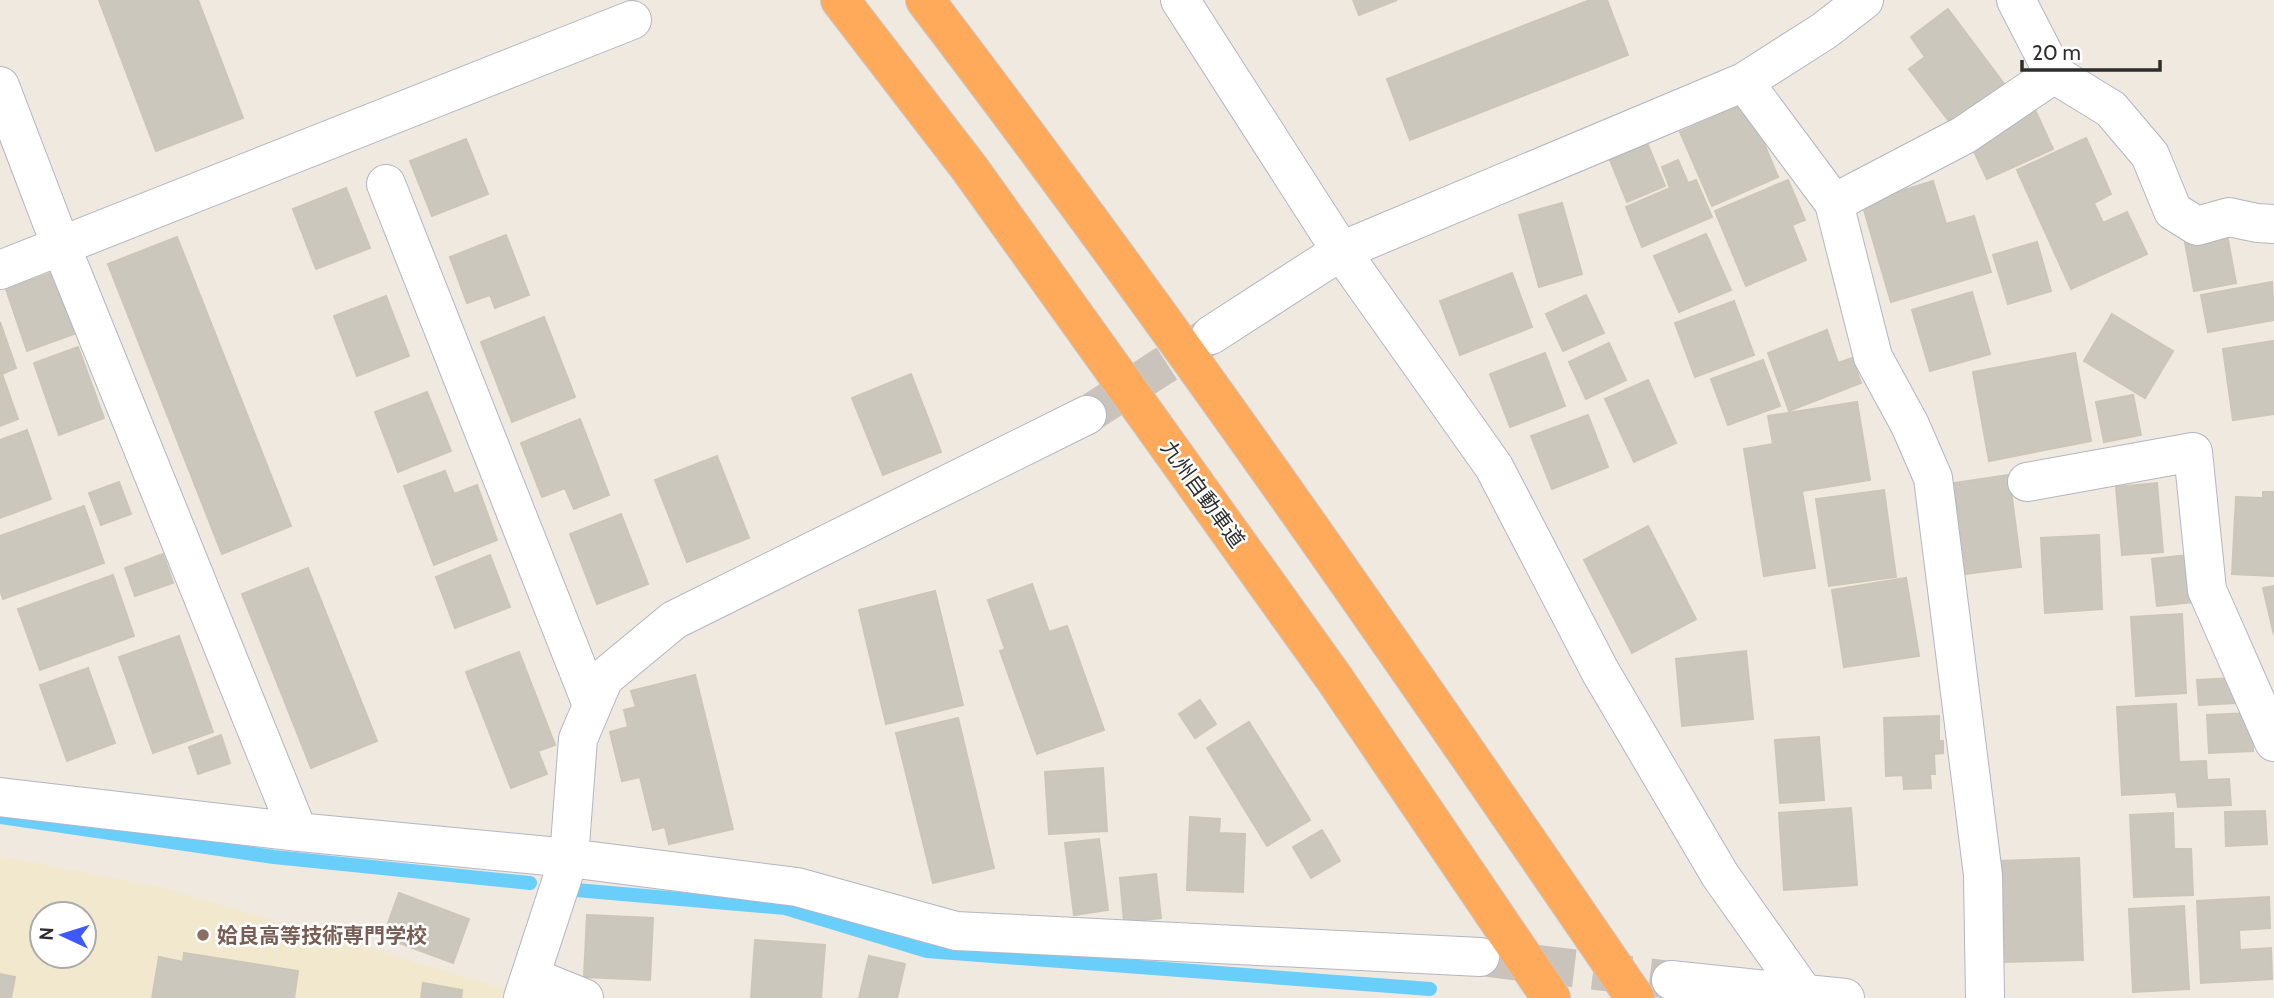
<svg xmlns="http://www.w3.org/2000/svg" width="2274" height="998" viewBox="0 0 2274 998" font-family="Cabin,'Noto Sans JP',sans-serif">
  <style>
    .education { fill: #f2e8cd; fill-rule: evenodd }
    .lines { fill: none; stroke-linecap: round; stroke-linejoin: round }
    .stream { stroke: #69cefa; stroke-width: 14 }
    .building { fill: #cbc7bd; stroke: #ccc6b8; stroke-width: 2 }
    .minor-tunnel { stroke: #c9c3bb; stroke-width: 38; stroke-dasharray: 38 19; stroke-linecap: butt }
    .minor-casing { stroke: #b3b5c2; stroke-width: 40 }
    .highway-casing { stroke: #c8c8c8; stroke-width: 40 }
    .minor { stroke: #fff; stroke-width: 38 }
    .highway { stroke: #ffa95b; stroke-width: 38 }
    .education-dot { fill: #8d6e63; stroke: #fff; stroke-width: 2.5 }
    .labels { text-anchor: middle; dominant-baseline: central; stroke-width: 5; stroke-linejoin: round; paint-order: stroke }
    .street-label { font-size: 21px; fill: #2d2d2d; stroke: #fff }
    .education-label { font-size: 21px; font-weight: bold; fill: #785e54; stroke: #fff; text-anchor: start }
  </style>
  <rect width="100%" height="100%" fill="#f0e9df"/>
  <!-- education -->
  <path class="education" d="M0 856 167 889 506 989 502 998H0ZM42 914H84V956H42Z"/>
  <g class="lines">
    <!-- stream -->
    <path class="stream" d="M0 817 274 857 530 883
      M576 890 785 908 927 951 1430 989"/>
  </g>
  <!-- building -->
  <path class="building" d="M99 0H198L243 118 156 151Z
    M1353 0H1397L1359 15Z
    M1590 0H1607L1628 55 1410 140 1387 79Z
    M1948 9 2008 89 1955 129 1909 69 1925 57 1911 37Z
    M1747 103 1778 177 1712 206 1680 132Z
    M2035 110 2053 149 1987 179 1969 141Z
    M2086 138 2111 194 2094 203 2103 223 2127 212 2147 254 2071 289 2017 170Z
    M466 139 488 194 432 216 410 161Z
    M1647 143 1665 186 1627 202 1610 160Z
    M1678 160 1688 183 1696 180 1712 217 1642 247 1626 207 1670 188 1662 167Z
    M1788 180 1805 220 1792 225 1806 260 1746 286 1715 211Z
    M1933 181 1946 224 1974 216 1991 272 1891 302 1862 203Z
    M346 188 370 248 316 269 293 209Z
    M1562 203 1582 274 1539 287 1519 215Z
    M2226 229 2236 283 2194 291 2184 237Z
    M1706 234 1731 290 1679 312 1654 256Z
    M506 235 529 295 495 308 490 295 467 303 450 257Z
    M177 237 291 526 222 554 108 264Z
    M2037 242 2051 291 2008 304 1993 255Z
    M53 272 74 334 27 351 6 289Z
    M1512 273 1532 327 1460 355 1440 301Z
    M2272 282 2274 320 2208 332 2201 295Z
    M1972 292 1990 354 1930 371 1912 310Z
    M1586 295 1604 333 1563 351 1546 314Z
    M386 296 409 356 357 376 334 316Z
    M1734 301 1754 355 1695 377 1675 323Z
    M2112 314 2173 351 2145 398 2084 361Z
    M544 317 575 397 512 422 481 342Z
    M0 322 16 368 2 374 18 419 0 426Z
    M1827 330 1838 363 1852 358 1861 383 1789 411 1768 353Z
    M2273 341 2274 414 2233 420 2223 349Z
    M1609 343 1626 380 1586 399 1569 362Z
    M78 347 104 418 59 435 34 363Z
    M1545 353 1565 406 1510 427 1490 374Z
    M2075 353 2091 441 1989 461 1973 372Z
    M1763 360 1780 406 1728 425 1711 379Z
    M911 374 941 452 883 475 852 398Z
    M1648 380 1676 443 1634 462 1605 399Z
    M427 392 451 451 398 472 375 412Z
    M2133 395 2141 435 2104 442 2096 402Z
    M1857 402 1870 480 1802 491 1815 568 1764 576 1744 449 1773 444 1768 416Z
    M1588 415 1608 467 1552 489 1531 436Z
    M580 419 609 495 574 509 565 488 542 497 521 443Z
    M27 430 51 499 0 518V440Z
    M717 456 749 538 687 562 655 480Z
    M445 471 454 494 477 485 497 540 434 565 404 486Z
    M2009 475 2021 567 1966 574 1954 483Z
    M119 482 131 514 101 525 89 493Z
    M2157 483 2163 552 2122 555 2116 487Z
    M1884 490 1896 577 1829 586 1816 499Z
    M2263 492H2274V576L2232 574 2236 497 2263 498Z
    M84 506 104 563 3 599 0 590V536Z
    M621 514 648 584 597 604 570 534Z
    M1648 526 1696 619 1632 653 1584 560Z
    M2099 535 2102 609 2045 613 2041 538Z
    M163 554 173 583 135 596 125 568Z
    M2197 554 2202 601 2157 606 2152 559Z
    M490 555 510 607 455 628 436 577Z
    M308 568 377 741 311 768 242 594Z
    M113 575 134 636 40 670 18 609Z
    M1906 578 1919 656 1844 667 1832 590Z
    M1032 584 1049 632 1067 626 1104 730 1037 754 1000 651 1005 649 988 600Z
    M2274 586V635L2263 588Z
    M935 591 963 705 886 724 859 610Z
    M2182 614 2186 693 2136 696 2131 617Z
    M179 636 213 732 153 753 119 657Z
    M1746 651 1753 719 1682 726 1676 659Z
    M519 652 555 745 538 751 547 774 511 788 466 672Z
    M88 668 115 743 67 761 40 685Z
    M695 675 733 829 669 844 665 827 653 830 640 777 622 781 610 732 628 727 624 710 636 707 631 691Z
    M2235 678 2236 703 2199 705 2197 680Z
    M1200 700 1216 724 1195 738 1179 714Z
    M2176 704 2179 762 2206 761 2207 780 2229 779 2231 805 2178 807 2176 792 2122 795 2117 707Z
    M2252 713 2253 751 2209 753 2207 715Z
    M1939 716V741H1943V753L1934 754 1935 774H1930L1931 788 1904 789 1903 775 1886 776 1884 718Z
    M958 718 994 868 933 883 896 733Z
    M1249 722 1310 820 1267 846 1207 748Z
    M221 735 230 763 198 774 189 747Z
    M1819 737 1824 800 1780 803 1775 740Z
    M1103 768 1107 831 1049 834 1045 772Z
    M1851 808 1857 885 1784 890 1779 813Z
    M2265 811 2267 844 2226 846 2225 812Z
    M2173 813 2174 849H2191L2193 895 2134 897 2130 815Z
    M1190 817 1220 819 1219 833 1245 834 1243 892 1187 890Z
    M1322 830 1340 861 1311 878 1293 847Z
    M1099 839 1108 910 1074 915 1065 843Z
    M2079 858 2083 960 2001 962 1997 861Z
    M1156 874 1161 918 1124 922 1120 878Z
    M399 893 469 919 453 963 383 937Z
    M2269 897 2270 928 2239 930 2240 950 2271 948 2272 979 2201 983 2197 901Z
    M2184 906 2189 989 2133 992 2129 909Z
    M587 915 653 918 650 980 584 977Z
    M755 940 825 945 821 998H751Z
    M184 953 298 971 294 998H152L159 957 183 962Z
    M869 956 905 964 897 998H859Z
    M0 974 15 977 11 998H0Z
    M423 983 462 990 461 998H421Z"/>
  <g class="lines">
    <!-- minor-tunnel -->
    <path class="minor-tunnel" d="M1087 415 1211 335
      M1480 957 1671 980"/>
    <!-- minor casing -->
    <g class="minor-casing">
      <path id="minor" d="M1180 0 1341 251 1494 467 1600 671 1720 875 1807 998
        M2054 74 2111 109 2150 155 2173 211 2197 226 2229 217 2257 223 2274 224
        M1744 82 1834 203 1873 357 1910 425 1933 478 1983 875 1985 998
        M0 86 61 246 298 832
        M386 184 592 705
        M1834 203 1964 135 2054 74 2016 0
        M0 270 632 20
        M1211 335 1341 251 1744 82 1824 31 1864 0
        M2027 482 2193 452 2207 590 2274 742
        M0 797 298 832 569 858 797 887 956 931 1480 957
        M532 977 584 998
        M1671 980 1845 998
        M523 998 569 858 578 739 604 678 674 620 1087 415"/>
    </g>
    <!-- highway casing -->
    <g class="highway-casing">
      <path id="highway" d="M840 0 970 169 1334 678 1551 998
        M925 0C1173 325 1405 661 1635 998"/>
    </g>
    <!-- minor -->
    <use href="#minor" class="minor"/>
    <!-- highway -->
    <use href="#highway" class="highway"/>
  </g>
  <!-- markers -->
  <circle class="education-dot" cx="203" cy="935" r="7"/>
  <g class="labels">
    <!-- street labels -->
    <g class="street-label">
      <text transform="translate(1203 494) rotate(54)">九州自動車道</text>
    </g>
    <!-- education labels -->
    <g class="education-label">
      <text x="217" y="935">姶良高等技術専門学校</text>
    </g>
  </g>
  <!-- north arrow -->
  <g transform="translate(63 935) rotate(274)"><circle r="33" fill="#ffffff" stroke="#ababab" stroke-width="2"/>
  <path d="M0-5L12 26L0 18L-12 26Z" fill="#3d58ff"/>
  <text y="-10" font-size="19" font-weight="bold" text-anchor="middle" fill="#2d2d2d">N</text>
  </g>
  <!-- scale -->
  <path d="M2022 60v10h138v-10" fill="none" stroke="#2d2d2d" stroke-width="3.5"/>
  <text x="2032" y="60" font-size="21" fill="#2d2d2d" stroke="#ffffff" stroke-width="5" paint-order="stroke">20 m</text>
</svg>
